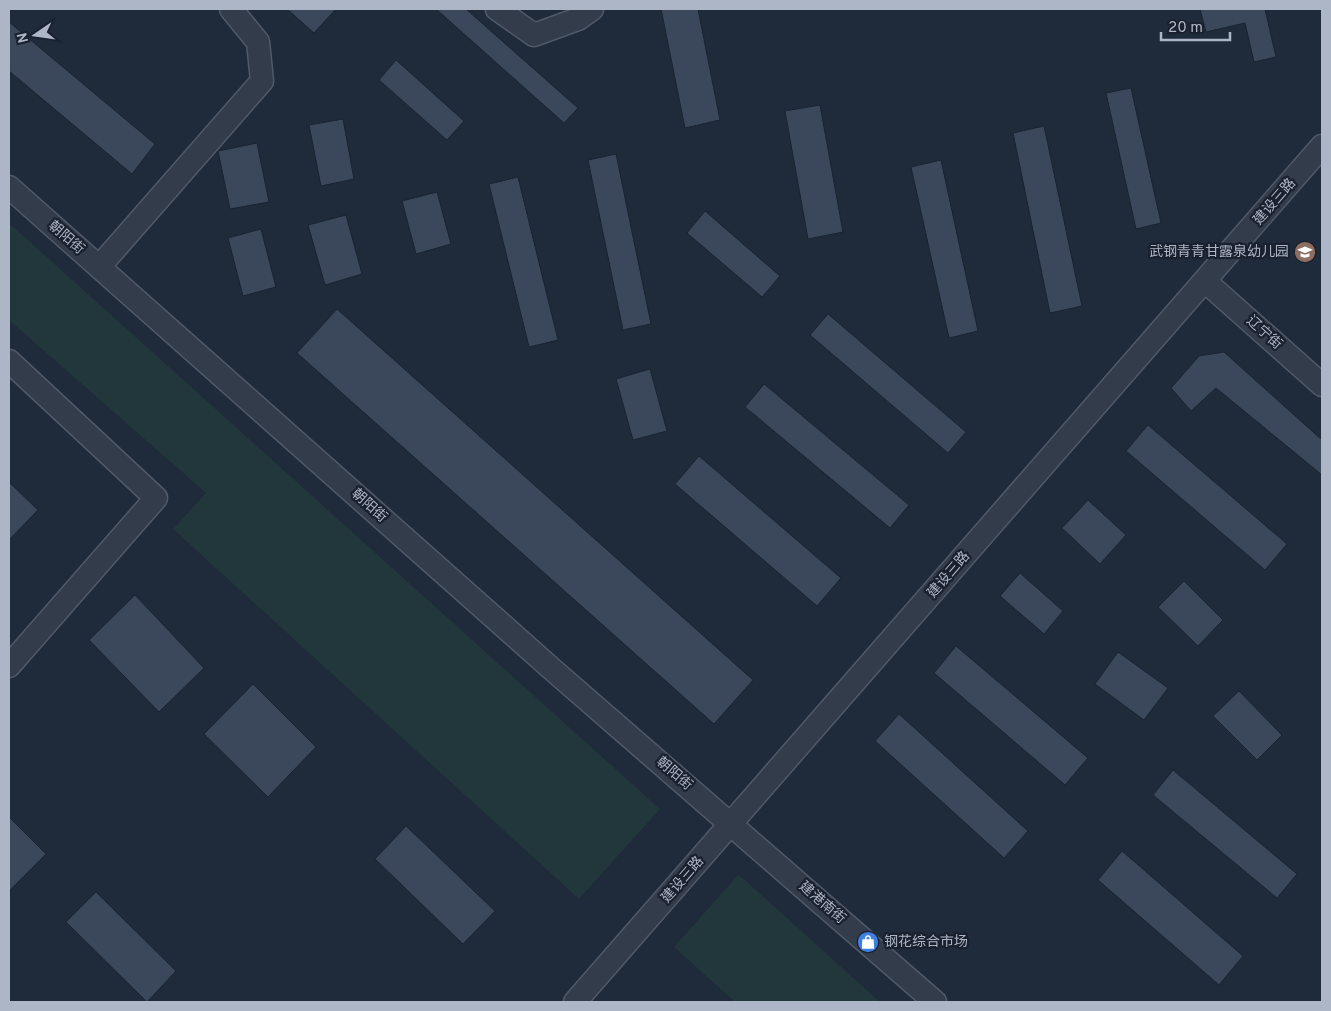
<svg xmlns="http://www.w3.org/2000/svg" width="1331" height="1011" viewBox="0 0 1331 1011" font-family="Overpass,'Noto Sans SC',sans-serif">
  <style>
    .green { fill: #21373b }
    .building { fill: #3b485b; stroke: #1a2331 }
    .lines { fill: none; stroke-linecap: round; stroke-linejoin: round }
    .minor-casing { stroke: #505968; stroke-width: 25 }
    .minor { stroke: #333c4a; stroke-width: 22 }
    .labels { text-anchor: middle; dominant-baseline: central; stroke-width: 4.5; stroke-linejoin: round; paint-order: stroke }
    .street-label { font-size: 14px; fill: #adb6c7; stroke: #19212f }
    .poi-label { font-size: 14px; fill: #adb6c7; stroke: #19212f; text-anchor: end }
  </style>
  <rect width="100%" height="100%" fill="#1f2a3a"/>
  <!-- green -->
  <path class="green" d="M9 223 660 809 579 899 173 529 206 493 9 320Z
    M738 875 746 881 880 1002H735L674 947Z"/>
  <!-- building -->
  <path class="building" d="M287 9H336L314 33Z
    M436 9H466L578 108 564 123Z
    M661 9H698L720 120 685 128Z
    M1200 9H1265L1276 57 1254 62 1245 23 1206 32Z
    M9 22 155 144 132 174 9 71Z
    M396 60 464 121 447 140 379 80Z
    M1131 88 1161 223 1136 229 1106 93Z
    M820 105 843 232 808 239 785 111Z
    M343 119 354 179 321 186 309 125Z
    M1044 126 1082 306 1050 313 1013 133Z
    M257 143 269 202 230 209 218 151Z
    M616 154 651 324 623 330 588 160Z
    M941 160 978 331 949 338 911 167Z
    M518 177 558 340 529 347 489 184Z
    M437 192 451 244 416 254 402 201Z
    M705 211 780 276 762 297 687 233Z
    M346 215 362 274 325 285 308 225Z
    M261 229 276 287 243 296 228 238Z
    M337 309 753 680 714 724 297 353Z
    M828 314 966 432 948 453 810 335Z
    M1224 352 1322 440V475L1216 388 1191 411 1171 388 1199 356Z
    M650 369 667 431 633 440 616 379Z
    M764 384 909 505 890 528 745 407Z
    M1148 425 1287 544 1265 570 1126 451Z
    M699 456 841 578 817 606 675 484Z
    M9 482 38 510 9 540Z
    M1088 500 1126 535 1100 564 1062 528Z
    M1020 573 1063 611 1044 634 1000 596Z
    M1184 581 1223 620 1198 646 1158 607Z
    M135 595 204 668 159 712 89 640Z
    M956 646 1088 758 1065 785 934 673Z
    M1118 652 1168 688 1144 720 1095 684Z
    M253 684 316 747 268 797 204 734Z
    M1239 691 1282 735 1257 760 1213 716Z
    M899 714 1028 831 1004 858 875 741Z
    M1173 770 1297 874 1277 898 1153 795Z
    M9 817 46 854 10 890 9 889Z
    M406 826 495 911 463 944 375 859Z
    M1122 851 1243 956 1219 985 1098 880Z
    M96 892 176 971 147 1002 66 922Z"/>
  <g class="lines">
    <!-- minor casing -->
    <g class="minor-casing">
      <path id="minor" d="M497 9 534 35 578 19 592 9
        M9 187 553 670 935 1002
        M99 267 262 81 258 42 231 9
        M1206 282 1322 385
        M9 361 156 498 9 666
        M575 1002 1322 146"/>
    </g>
    <!-- minor -->
    <use href="#minor" class="minor"/>
  </g>
  <!-- icons -->
  <defs>
    <g id="school-disc" transform="scale(1.125)"><circle r="9.5" fill="#8d6e63" stroke="#19212f"/><path d="M0-5L7-2L0 1L-7-2ZM-4 1L0 2.5L4 1V4Q0 6-4 4Z" fill="#fff"/></g>
    <g id="shop-disc" transform="scale(1.125)"><circle r="9.5" fill="#3f7fe0" stroke="#19212f"/><path d="M-5-2.5h2.3a2.7 3.5 0 0 1 5.4 0H5L5.5 6h-11ZM-1.5-2.5h3a1.5 2.3 0 0 0-3 0Z" fill="#fff"/></g>
  </defs>
  <g fill-rule="evenodd">
    <use href="#school-disc" x="1305" y="252"/>
    <use href="#shop-disc" x="868" y="942"/>
  </g>
  <g class="labels">
    <!-- street labels -->
    <g class="street-label">
      <text transform="translate(1275 202) rotate(-49)">建设三路</text>
      <text transform="translate(66 238) rotate(41)">朝阳街</text>
      <text transform="translate(1264 333) rotate(42)">辽宁街</text>
      <text transform="translate(369 506) rotate(42)">朝阳街</text>
      <text transform="translate(949 575) rotate(-49)">建设三路</text>
      <text transform="translate(674 774) rotate(41)">朝阳街</text>
      <text transform="translate(683 880) rotate(-49)">建设三路</text>
      <text transform="translate(822 903) rotate(41)">建港南街</text>
    </g>
    <!-- poi labels -->
    <g class="poi-label">
      <text x="1289" y="252">武钢青青甘露泉幼儿园</text>
      <text x="884" y="942" text-anchor="start">钢花综合市场</text>
    </g>
  </g>
  <!-- border -->
  <rect width="1331" height="1011" fill="none" stroke="#adb6c7" stroke-width="20"/>
  <!-- north arrow -->
  <g transform="translate(35 35) rotate(257)" stroke="#19212f" stroke-width="4" paint-order="stroke">
  <path d="M0-4L9 19L0 12L-9 19Z" fill="#adb6c7"/>
  <text y="-8" font-size="14" font-weight="bold" text-anchor="middle" fill="#adb6c7">N</text>
  </g>
  <!-- scale -->
  <path d="M1161 32v8h69v-8" fill="none" stroke="#adb6c7" stroke-width="2.5"/>
  <text x="1168" y="32" font-size="15" fill="#adb6c7" stroke="#19212f" stroke-width="4" paint-order="stroke">20 m</text>
</svg>
